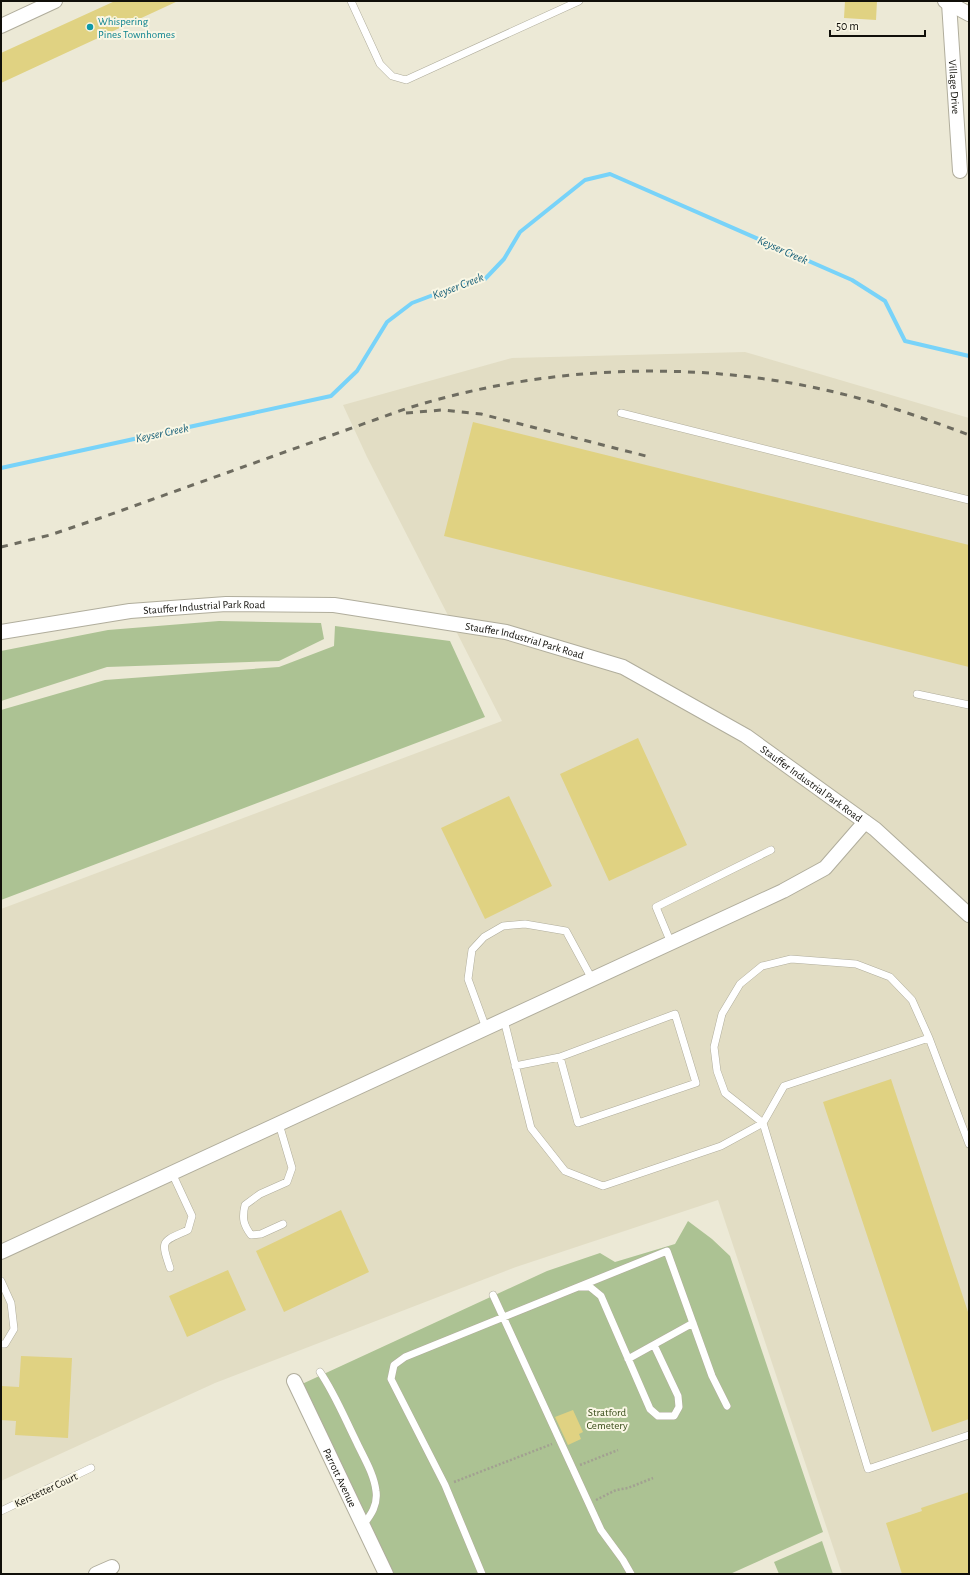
<svg xmlns="http://www.w3.org/2000/svg" width="970" height="1575" viewBox="0 0 970 1575" font-family="'Alegreya Sans',sans-serif">
  <style>
    .built { fill: #e2ddc4 }
    .green { fill: #acc293 }
    .lines { fill: none; stroke-linecap: round; stroke-linejoin: round }
    .stream { stroke: #78d3f9; stroke-width: 4 }
    .building { fill: #e0d282 }
    .lane-casing { stroke: #b0ad9c; stroke-width: 8 }
    .street-casing { stroke: #b0ad9c; stroke-width: 16 }
    .path { stroke: #a2a091; stroke-width: 2.5; stroke-dasharray: 2 2; stroke-linecap: butt }
    .lane { stroke: #fff; stroke-width: 7 }
    .street { stroke: #fff; stroke-width: 14 }
    .rail { stroke: #6e6c60; stroke-width: 3; stroke-dasharray: 7 7; stroke-linecap: butt }
    .culture-dot { fill: #0f9aa8; stroke: #f9f6e4; stroke-width: 1.5 }
    .labels { text-anchor: middle; dominant-baseline: central; stroke-width: 4; stroke-linejoin: round; paint-order: stroke }
    .culture-label { font-size: 11px; fill: #0d838f; stroke: #f9f6e4; text-anchor: start }
    .street-label { font-size: 11px; fill: #100f09; stroke: #f9f6e4 }
    .park-label { font-size: 11px; fill: #364a17; stroke: #f9f6e4 }
    .water-label { font-size: 12px; font-style: italic; fill: #165f78; stroke: #f9f6e4 }
  </style>
  <rect width="100%" height="100%" fill="#ece9d6"/>
  <!-- built -->
  <path class="built" d="M745 352 969 418V1574H842L718 1200 516 1267 215 1383 1 1481V909L502 721 367 457 343 405 512 358Z"/>
  <!-- green -->
  <path class="green" d="M219 621 321 623 324 639 279 661 107 667 1 701V651L108 630Z
    M335 626 450 641 485 717 1 900V710L105 680 279 667 334 646Z
    M688 1221 712 1239 730 1256 823 1532 730 1574H393L302 1384 547 1271 600 1253 615 1262 675 1244Z
    M822 1541 833 1574H779L774 1562Z"/>
  <g class="lines">
    <!-- stream -->
    <path class="stream" d="M1 468 331 396 357 371 387 322 412 303 457 286 485 279 504 259 520 232 585 180 610 174 852 280 885 301 905 341 969 356"/>
  </g>
  <!-- building -->
  <path class="building" d="M115 1H178L1 83V53Z
    M845 1H877L876 20 844 18Z
    M473 422 969 545V667L444 536Z
    M638 738 687 845 609 881 560 774Z
    M509 796 552 886 485 919 441 828Z
    M891 1079 969 1315V1419L932 1432 823 1102Z
    M341 1210 369 1272 284 1312 256 1251Z
    M228 1270 246 1310 187 1337 169 1296Z
    M21 1356 72 1358 68 1438 15 1435 16 1421 1 1420V1386L19 1387Z
    M573 1410 583 1432 579 1434 581 1439 568 1445 555 1417Z
    M969 1492V1574H902L886 1523 922 1511 921 1508Z"/>
  <g class="lines">
    <!-- lane casing -->
    <g class="lane-casing">
      <path id="lane" d="M351 1 380 64 392 76 406 80 579 1
        M621 413 969 500
        M917 694 969 705
        M671 943 656 907 771 850
        M504 1020 531 1128 565 1171 603 1186 721 1146 763 1123 784 1086 929 1038 969 1144
        M486 1028 468 979 472 950 484 937 503 926 525 924 566 931 592 979
        M929 1038 912 1000 890 977 856 964 791 959 762 966 740 984 722 1014 714 1047 717 1071 725 1093 763 1123 868 1469 969 1435
        M515 1066 560 1057 675 1014 696 1083 578 1123 560 1057
        M279 1124 292 1168 287 1182 260 1194 245 1205C242 1218 243 1224 251 1235L261 1234 283 1224
        M170 1268C160 1239 162 1242 188 1230L192 1216 172 1173
        M1 1281 11 1303 14 1329 5 1344H1
        M580 1287H590L601 1296 650 1409 658 1416H674L679 1407 678 1396 654 1345
        M493 1295 601 1530 623 1560 631 1574
        M628 1359 693 1323
        M320 1372C335 1394 345 1419 357 1443 364 1458 374 1474 376 1491 378 1505 371 1515 363 1525
        M1 1511 91 1468
        M482 1574 445 1485 391 1379 394 1365 405 1357 667 1251 712 1376 727 1406"/>
    </g>
    <!-- street casing -->
    <g class="street-casing">
      <g id="street">
        <path d="M945 1 969 14"/>
        <path id="s1" d="M949 3 960 171"/>
        <path d="M1 26 55 1"/>
        <path id="s2" d="M1 632 130 611 226 604 334 605 506 632 623 667 746 736 875 829 969 915"/>
        <path d="M1 1252 783 891 825 868 865 822"/>
        <path id="s3" d="M294 1381 386 1574"/>
        <path d="M96 1574 112 1567"/>
      </g>
    </g>
    <!-- path -->
    <path class="path" d="M580 1465 618 1450
      M454 1482 552 1444
      M596 1500 616 1490 628 1488 653 1478"/>
    <!-- lane -->
    <use href="#lane" class="lane"/>
    <!-- street -->
    <use href="#street" class="street"/>
    <!-- rail -->
    <path class="rail" d="M406 413 442 410 481 414 646 456
      M1 547 50 535 106 516 405 409C541 366 691 359 830 391 878 402 924 418 969 435"/>
  </g>
  <!-- markers -->
  <circle class="culture-dot" cx="90" cy="27" r="4"/>
  <g class="labels">
    <!-- culture labels -->
    <g class="culture-label">
      <text x="98" y="21">Whispering<tspan x="98" dy="13">Pines Townhomes</tspan></text>
    </g>
    <!-- street labels -->
    <g class="street-label">
      <text stroke="none"><textPath href="#s1" startOffset="84">Village Drive</textPath></text>
      <text stroke="none"><textPath href="#s2" startOffset="205">Stauffer Industrial Park Road</textPath></text>
      <text stroke="none"><textPath href="#s2" startOffset="529">Stauffer Industrial Park Road</textPath></text>
      <text stroke="none"><textPath href="#s2" startOffset="853">Stauffer Industrial Park Road</textPath></text>
      <text stroke="none"><textPath href="#s3" startOffset="107">Parrott Avenue</textPath></text>
      <text transform="translate(46 1490) rotate(-25)">Kerstetter Court</text>
    </g>
    <!-- park labels -->
    <g class="park-label">
      <text x="607" y="1412">Stratford<tspan x="607" dy="13">Cemetery</tspan></text>
    </g>
    <!-- water labels -->
    <g class="water-label">
      <text transform="translate(783 250) rotate(24)">Keyser Creek</text>
      <text transform="translate(458 286) rotate(-21)">Keyser Creek</text>
      <text transform="translate(162 433) rotate(-12)">Keyser Creek</text>
    </g>
  </g>
  <!-- border -->
  <rect width="970" height="1575" fill="none" stroke="#100f09" stroke-width="4"/>
  <!-- scale -->
  <path d="M830 30v6h95v-6" fill="none" stroke="#100f09" stroke-width="2"/>
  <text x="836" y="30" font-size="12" fill="#100f09" stroke="#f9f6e4" stroke-width="3" paint-order="stroke">50 m</text>
</svg>
